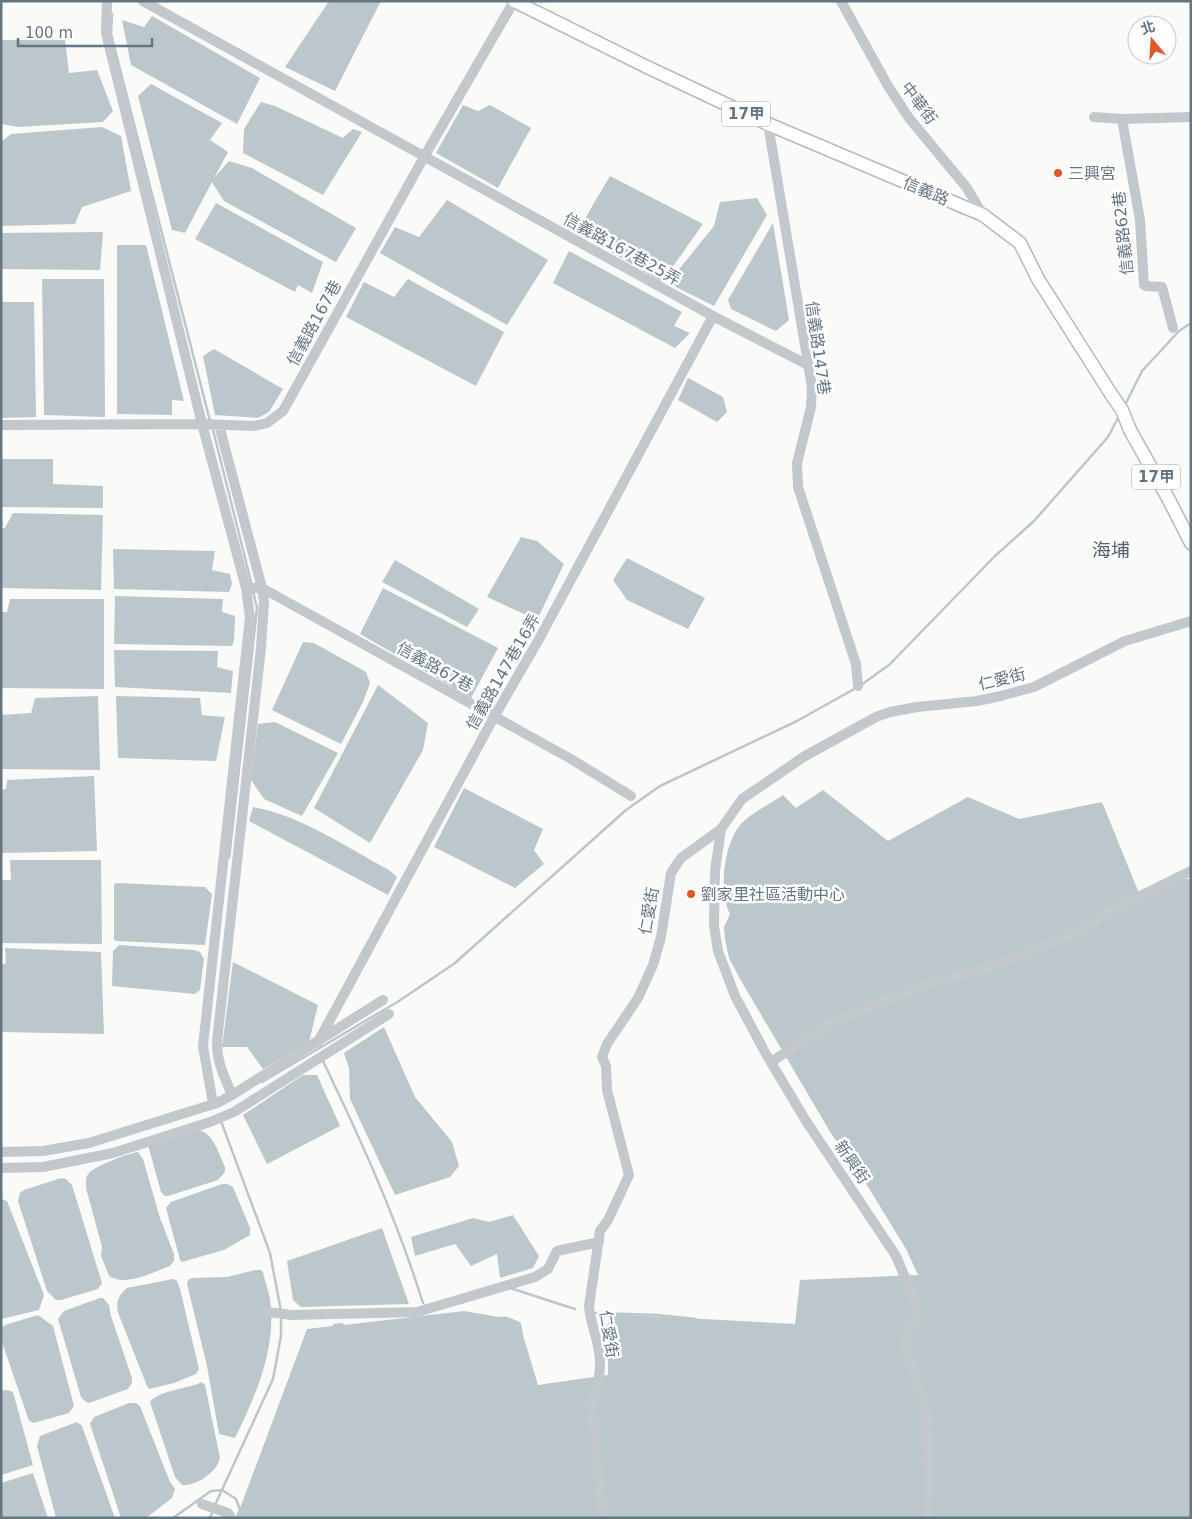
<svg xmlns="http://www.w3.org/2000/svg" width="1192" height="1519" viewBox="0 0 1192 1519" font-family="'DejaVu Sans','Noto Sans TC',sans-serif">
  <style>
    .water { fill: #bbc7cb }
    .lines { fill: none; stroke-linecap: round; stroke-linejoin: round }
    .stream { stroke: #bbc7cb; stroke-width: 2.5 }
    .major-casing { stroke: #b5babe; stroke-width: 15 }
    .minor { stroke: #c3c8cc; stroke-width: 10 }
    .major { stroke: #fff; stroke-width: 12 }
    .poi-dot { fill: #e4572e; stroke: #fff; stroke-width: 2 }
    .labels { text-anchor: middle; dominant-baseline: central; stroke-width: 5; stroke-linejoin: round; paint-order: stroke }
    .shield { fill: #fff; stroke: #939fa8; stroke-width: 1 }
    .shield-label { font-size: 15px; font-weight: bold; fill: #657683 }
    .street-label { font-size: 16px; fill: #657683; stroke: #fff }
    .poi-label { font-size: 16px; fill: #657683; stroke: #fff; text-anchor: start }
    .quarter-label { font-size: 19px; fill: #57646e; stroke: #fff }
  </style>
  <rect width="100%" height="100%" fill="#fafaf8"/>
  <!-- water -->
  <path class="water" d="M329 1H381L335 91 285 67Z
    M152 16 260 78 237 124 131 65 122 20 144 27Z
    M1 40H65L69 73 97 70 113 111 103 122 18 127 1 124Z
    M151 84 222 123 210 140 228 152 214 178 229 161 252 168 356 228 336 262 224 201 212 182 185 233 172 230 138 96Z
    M261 102 275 106 343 138 353 129 362 132 323 195 243 153 244 129Z
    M463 105 478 111 490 105 531 128 498 188 436 153Z
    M102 127 121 136 131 191 82 207 75 224 1 226V142L11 134Z
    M610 176 703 224 662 282 579 233 587 215Z
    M757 198 767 215 714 306 676 287 672 278 714 226 720 202Z
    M447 200 548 260 507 325 380 253 395 227 419 237Z
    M216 203 323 262 312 293 298 285 295 292 195 239Z
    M773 223 789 320 776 331 731 309 728 300Z
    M103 232 100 270 1 269V233Z
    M117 245H146L184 401 172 400V415L117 414Z
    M569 251 682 312 674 326 690 333 675 348 553 283Z
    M42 279H104L105 417 44 415Z
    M408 279 504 332 476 386 346 317 364 282 394 297Z
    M1 302H34L36 417 1 418Z
    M214 349 283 389 269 412 258 418 215 415 203 356Z
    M688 378 723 397 727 412 717 422 678 400Z
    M1 459H53V484L103 486V508L1 507Z
    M13 513 103 515 101 590 1 588V528H5Z
    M521 537 537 541 564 564 537 620 487 597Z
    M113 549 215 551 212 570 230 574 232 584 229 592 114 589Z
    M627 558 705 598 688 629 627 600 613 580Z
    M395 560 479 609 467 627 382 582Z
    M383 588 498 648 471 698 360 634Z
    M115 596 223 599 222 612 235 616 234 640 232 646 114 644Z
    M10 599H104V689L1 688V612H7Z
    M303 642 314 643 366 672 370 683 363 702 341 744 272 710Z
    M114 650 218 651 217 667 233 671 231 693 115 687Z
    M378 685 428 723 423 750 370 843 314 808Z
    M98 696 100 770 1 769V715L31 713 35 698Z
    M116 696 200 698 202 715 225 717 216 761 118 758Z
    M275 722 338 753 302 816 264 799 251 780 258 724Z
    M94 776 97 851 1 853V790L6 789 7 780Z
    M464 788 543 829 534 850 544 864 515 888 434 847Z
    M823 790 888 841 968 797 1019 819 1102 802 1141 898 1185 878 1191 880V1518H235L242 1503 307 1329 333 1326V1324L343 1323 344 1325 464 1311 499 1317C507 1315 516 1320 521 1323L523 1335 538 1385 608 1375V1362L601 1330 608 1324 609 1314 795 1324 800 1280 918 1275 906 1249 859 1172 832 1135 740 979 729 958 725 939 724 927 730 914C718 892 724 843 741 824 752 812 770 804 783 795L796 808Z
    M253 807C298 814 348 848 389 870L397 877 388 895 249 821Z
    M10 860H101L102 944 1 943V880H11Z
    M116 883 205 887 212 894 205 945 116 941 114 939V885Z
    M119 945 194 950 200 952 204 959 200 990 195 994 112 986 113 951Z
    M5 948 101 952 104 1034 1 1032V965L6 963Z
    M233 962 318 1005 309 1042 263 1069 247 1047H222Z
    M384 1027 415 1097 452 1142 459 1166 450 1177 395 1195 350 1099 349 1068 344 1053Z
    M303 1075H317L340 1126 267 1164 243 1115Z
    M199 1130C214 1134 219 1154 225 1167V1172L218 1180 168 1196H165L161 1192 148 1145Z
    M138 1152 143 1159 160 1218 174 1254V1261L170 1266C153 1272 126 1287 109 1276L101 1256 102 1247 86 1188C86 1183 85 1176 90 1172 96 1166 129 1153 138 1152Z
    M61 1178 66 1179 72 1185 102 1283 98 1289 61 1300H56L47 1291 18 1201 20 1193 24 1190Z
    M222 1184H227L233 1187 250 1228V1235L224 1250 182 1262 180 1260 166 1208 171 1202Z
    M1 1199 7 1201 44 1295 39 1310 1 1319Z
    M513 1215 539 1256 533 1268 500 1278 497 1254 471 1266 455 1244 415 1256 411 1237 473 1218 489 1222Z
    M382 1228 409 1304 301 1307 293 1300 287 1261Z
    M255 1270H261L263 1272C265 1281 268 1290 270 1299 277 1348 256 1395 235 1438L219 1434 207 1366 187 1284 188 1280 192 1278 227 1277Z
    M173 1279 177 1281 180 1289 199 1369 196 1374 174 1383 149 1389 147 1386 119 1315C115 1304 118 1295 127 1288Z
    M100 1298H103L109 1305 111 1316 132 1378V1383L128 1389 89 1403 86 1402 81 1397 58 1319 64 1311Z
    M38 1315 53 1326 74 1406 69 1413 34 1423 29 1421 1 1339V1329L5 1325Z
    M202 1382 205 1385 220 1458C217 1472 197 1486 182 1485L175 1477 150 1402C159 1390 188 1389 202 1382Z
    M7 1390 13 1392 33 1465 1 1475V1391Z
    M129 1403H136L140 1406 170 1482 175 1489 172 1498 146 1518H121L90 1424 94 1417Z
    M77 1422 82 1426 115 1518H56L37 1446 40 1436Z
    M33 1473 48 1518H1V1483Z"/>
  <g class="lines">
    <!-- stream -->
    <path class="stream" d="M112 14 111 34 210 421
      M1124 407 1142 371 1179 331 1191 323
      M212 426 252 586
      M861 685 889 665 995 556 1034 521 1108 437 1119 416
      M229 858 257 608 253 591
      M322 1059C361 1140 396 1217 423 1303
      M262 1082 399 1001 455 963 626 810 660 786 797 721 856 688
      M221 1121 270 1253 281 1311
      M510 1288 575 1309
      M594 1313 657 1315 696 1319
      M215 1505 273 1379 281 1336V1316
      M173 1518 211 1491 222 1490 236 1499 240 1510
      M210 1518 213 1510"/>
    <!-- major casing -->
    <g class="major-casing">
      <path id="major" d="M514 1 647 67 768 124 983 215 1020 243 1038 279 1111 394 1122 410 1130 430 1168 498 1191 543"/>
    </g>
    <!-- minor -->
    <path class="minor" d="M107 1 106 33 202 424 246 588 250 617 203 1046 213 1104
      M143 1 713 316 808 365
      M841 1 888 86 909 118 967 188 983 215
      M1094 117 1122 119 1191 117
      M1122 119 1140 220 1144 285 1146 286 1162 287 1173 328
      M768 124 812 387 811 407 797 463 798 487 856 664 858 686
      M1 425 202 424 254 426 267 423 283 411 424 157 514 1
      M219 425 262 588 264 601 261 648 217 1041C216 1061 225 1078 232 1095
      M246 588H262L571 759 631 796
      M721 829 715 871 714 926 718 951 735 996 766 1054 806 1121 896 1256 912 1294 916 1309V1316L908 1331 905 1347 923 1397 927 1416 928 1518
      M318 1042 494 717 538 641 713 316
      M771 1062 830 1024 864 1009 928 984 996 965 1074 933 1130 901 1191 871
      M1 1152 43 1151 89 1143 217 1103 232 1095 383 1000
      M1 1168 43 1167 113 1153 210 1122 234 1112 389 1014
      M268 1312 292 1315 417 1312 535 1277 548 1269 557 1251 599 1242
      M202 1504 228 1513 231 1518
      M603 1518 591 1402C598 1387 602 1368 599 1352 597 1336 590 1322 589 1306L600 1231 608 1220 629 1175 607 1090 606 1066 602 1057 607 1044 638 998 653 965 661 937 671 873 681 858 721 829 742 799 805 756 876 717 890 712 917 707 977 701 1001 696 1034 687 1125 641 1191 621"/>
    <!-- major -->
    <use href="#major" class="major"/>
  </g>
  <!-- markers -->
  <g class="poi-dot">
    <circle cx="1058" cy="173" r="5"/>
    <circle cx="691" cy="894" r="5"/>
  </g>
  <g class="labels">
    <!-- shield labels -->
    <g class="shield">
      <rect x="722" y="101.5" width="48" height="25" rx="4"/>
      <rect x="1132" y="464.5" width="48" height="25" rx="4"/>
    </g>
    <g class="shield-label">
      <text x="746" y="114">17甲</text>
      <text x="1156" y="477">17甲</text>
    </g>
    <!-- street labels -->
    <g class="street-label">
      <text transform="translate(919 103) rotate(53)">中華街</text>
      <text transform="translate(926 191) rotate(23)">信義路</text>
      <text transform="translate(1123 233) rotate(-96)">信義路62巷</text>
      <text transform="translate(622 249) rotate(29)">信義路167巷25弄</text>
      <text transform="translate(314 323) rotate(-61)">信義路167巷</text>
      <text transform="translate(818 348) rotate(82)">信義路147巷</text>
      <text transform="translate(435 667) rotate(29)">信義路67巷</text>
      <text transform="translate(503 672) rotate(-60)">信義路147巷16弄</text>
      <text transform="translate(1002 679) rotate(-14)">仁愛街</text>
      <text transform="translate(649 911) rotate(-80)">仁愛街</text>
      <text transform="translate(852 1162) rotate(56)">新興街</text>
      <text transform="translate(609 1334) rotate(81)">仁愛街</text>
    </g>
    <!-- poi labels -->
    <g class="poi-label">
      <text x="1068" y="173">三興宮</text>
      <text x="701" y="894">劉家里社區活動中心</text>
    </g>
    <!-- quarter labels -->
    <g class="quarter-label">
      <text x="1111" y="550">海埔</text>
    </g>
  </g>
  <!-- border -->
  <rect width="1192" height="1519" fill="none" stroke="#657683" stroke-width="5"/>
  <!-- north arrow -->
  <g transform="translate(1152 40) rotate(342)"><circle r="24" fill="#ffffff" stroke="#c1c8cd"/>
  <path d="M0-4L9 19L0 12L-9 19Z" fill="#e4572e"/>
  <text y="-8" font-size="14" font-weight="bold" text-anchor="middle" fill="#657683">北</text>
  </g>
  <!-- scale -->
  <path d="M18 38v8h134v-8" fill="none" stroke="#657683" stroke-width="2.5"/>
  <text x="25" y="38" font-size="15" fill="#657683" stroke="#ffffff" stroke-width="4" paint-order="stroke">100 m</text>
</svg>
